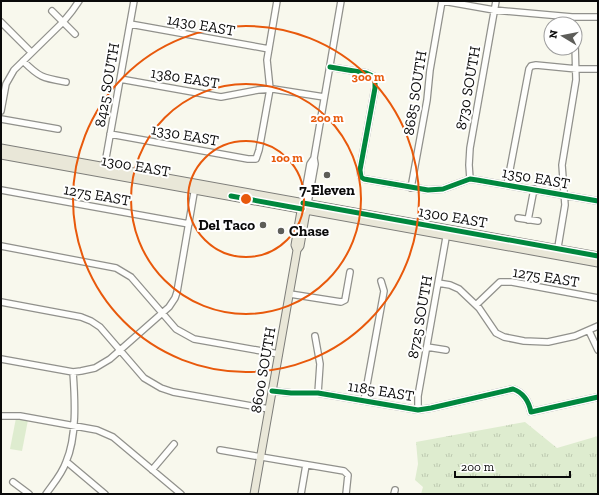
<svg xmlns="http://www.w3.org/2000/svg" width="599" height="495" viewBox="0 0 599 495" font-family="'Zilla Slab',serif">
  <style>
    .grass { fill: url(#grass-tufts) }
    .park { fill: #deeccf }
    .lines { fill: none; stroke-linecap: round; stroke-linejoin: round }
    .minor-casing { stroke: #91918c; stroke-width: 8 }
    .major-casing { stroke: #7e7e7a; stroke-width: 9 }
    .minor { stroke: #fefefc; stroke-width: 5.5 }
    .major { stroke: #e9e7d8; stroke-width: 7 }
    .cycleway-casing { stroke: #fff; stroke-width: 8 }
    .cycleway { stroke: #00873e; stroke-width: 5 }
    .ring { fill: none; stroke: #e8590c; stroke-width: 2 }
    .poi-dot { fill: #5d5d59; stroke: #fff; stroke-width: 1.5 }
    .labels { text-anchor: middle; dominant-baseline: central; stroke-width: 4; stroke-linejoin: round; paint-order: stroke }
    .street-label { font-size: 15px; fill: #0a0a0a; stroke: #fff }
    .poi-label { font-size: 15px; font-weight: bold; fill: #0a0a0a; stroke: #fff }
    .centre { fill: #e8590c; stroke: #fff; stroke-width: 2 }
    .ring-label { font-size: 12px; text-anchor: middle; font-weight: bold; fill: #e8590c; stroke: #fff; stroke-width: 4; stroke-linejoin: round; paint-order: stroke }
  </style>
  <defs>
    <pattern id="grass-tufts" width="24" height="20" patternUnits="userSpaceOnUse"><rect width="24" height="20" fill="#deeccf"/><path d="M3 7l-1-3M5 7V3M7 7l1-3M15 17l-1-3M17 17v-4M19 17l1-3" fill="none" stroke="#bdc9b0"/></pattern>
  </defs>
  <rect width="100%" height="100%" fill="#f8f8ed"/>
  <!-- grass -->
  <path class="grass" d="M525 422 557 448 598 436V494H421L423 487 415 480 418 464 416 442Z"/>
  <!-- park -->
  <path class="park" d="M16 418 28 420 22 451 10 449Z"/>
  <g class="lines">
    <!-- minor casing -->
    <g class="minor-casing">
      <path id="minor" d="M443 1 494 10 572 17H598
        M52 11 75 34
        M1 22 31 52
        M130 24 269 49
        M23 61C40 78 43 78 66 82
        M330 67 366 73 375 77V88L360 170 361 177 364 179 428 190 443 189 470 179 477 180 598 201
        M120 79 221 97 258 90 273 89 324 97
        M1 111 6 84 14 70 63 22 72 11 79 1
        M1 119 58 129
        M110 134 248 159H256L259 150 270 89 267 60 277 1
        M104 169 134 1
        M470 179 469 165 470 148 496 1
        M507 185 529 69 531 66 536 65 577 69H598
        M411 188 427 100 430 70 442 1
        M1 190 189 224
        M303 203 310 164 314 158
        M308 203 315 164 314 158 341 1
        M518 218 538 221
        M528 220 534 189
        M1 246 116 268 131 277 176 329 194 339 279 354
        M557 253 565 205 562 165 576 80 575 43
        M438 283 450 285 459 289 479 308 496 333 504 337 524 341 548 342 575 336 598 326
        M290 294 341 302 345 300 350 272
        M1 302 81 317 91 321 100 327 144 378 161 388 173 392 269 409
        M476 305 500 282H512L598 298
        M589 331 598 350
        M315 336 320 364 318 393
        M427 347 446 350
        M1 359 73 372 81 371 95 368 110 359 169 307 175 298 177 292 195 187
        M272 391 291 393H318L418 410 431 408 513 389C524 393 529 402 531 412L598 397
        M364 401 384 291 381 281
        M418 410V396L447 232
        M1 416H20L97 430 113 437 181 494
        M220 450 344 471 348 475 346 494
        M67 462 105 494
        M152 470 174 444
        M13 482 29 494
        M46 494C53 484 62 474 66 462 77 437 75 399 73 372
        M301 494 306 465
        M394 494 395 490"/>
    </g>
    <!-- major casing -->
    <g class="major-casing">
      <path id="major" d="M1 148 598 256
        M1 155 598 263
        M297 250 295 245 302 205
        M254 494 296 256 297 250 300 246 307 206"/>
    </g>
    <!-- minor -->
    <use href="#minor" class="minor"/>
    <!-- major -->
    <use href="#major" class="major"/>
    <!-- cycleway casing -->
    <g class="cycleway-casing">
      <path id="cycleway" d="M330 67 366 73 375 77V88L360 170 361 177 364 179 428 190 443 189 470 179 477 180 598 201
        M231 196 302 209
        M303 203 598 256
        M272 391 291 393H318L418 410 431 408 513 389C524 393 529 402 531 412L598 397"/>
    </g>
    <!-- cycleway -->
    <use href="#cycleway" class="cycleway"/>
  </g>
  <!-- distance rings -->
  <g class="ring">
    <circle cx="246" cy="199" r="58"/>
    <circle cx="246" cy="199" r="115"/>
    <circle cx="246" cy="199" r="173"/>
  </g>
  <!-- markers -->
  <g class="poi-dot">
    <circle cx="327" cy="175" r="4"/>
    <circle cx="263" cy="225" r="4"/>
    <circle cx="281" cy="231" r="4"/>
  </g>
  <g class="labels">
    <!-- street labels -->
    <g class="street-label">
      <text transform="translate(201 25) rotate(10)">1430 EAST</text>
      <text transform="translate(185 78) rotate(9)">1380 EAST</text>
      <text transform="translate(107 85) rotate(-80)">8425 SOUTH</text>
      <text transform="translate(468 88) rotate(-80)">8730 SOUTH</text>
      <text transform="translate(415 93) rotate(-81)">8685 SOUTH</text>
      <text transform="translate(185 135) rotate(10)">1330 EAST</text>
      <text transform="translate(136 166) rotate(10)">1300 EAST</text>
      <text transform="translate(536 178) rotate(10)">1350 EAST</text>
      <text transform="translate(97 195) rotate(10)">1275 EAST</text>
      <text transform="translate(453 217) rotate(10)">1300 EAST</text>
      <text transform="translate(546 277) rotate(9)">1275 EAST</text>
      <text transform="translate(420 317) rotate(-80)">8725 SOUTH</text>
      <text transform="translate(263 370) rotate(-80)">8600 SOUTH</text>
      <text transform="translate(381 391) rotate(9)">1185 EAST</text>
    </g>
    <!-- poi labels -->
    <g class="poi-label">
      <text x="327" y="190">7-Eleven</text>
      <text x="255" y="225" text-anchor="end">Del Taco</text>
      <text x="289" y="231" text-anchor="start">Chase</text>
    </g>
  </g>
  <circle cx="246" cy="199" r="6" class="centre"/>
  <g class="ring-label">
    <text x="368" y="81">300 m</text>
    <text x="327" y="122">200 m</text>
    <text x="287" y="162">100 m</text>
  </g>
  <!-- border -->
  <rect width="599" height="495" fill="none" stroke="#0a0a0a" stroke-width="4"/>
  <!-- north arrow -->
  <g transform="translate(563 36) rotate(280)"><circle r="19" fill="#ffffff" stroke="#9d9d9d"/>
  <path d="M0-3L7 15L0 10L-7 15Z" fill="#5d5d59"/>
  <text y="-6" font-size="11" font-weight="bold" text-anchor="middle" fill="#0a0a0a">N</text>
  </g>
  <!-- scale -->
  <path d="M455 471v6h115v-6" fill="none" stroke="#0a0a0a" stroke-width="2"/>
  <text x="461" y="471" font-size="12" fill="#0a0a0a" stroke="#ffffff" stroke-width="3" paint-order="stroke">200 m</text>
</svg>
